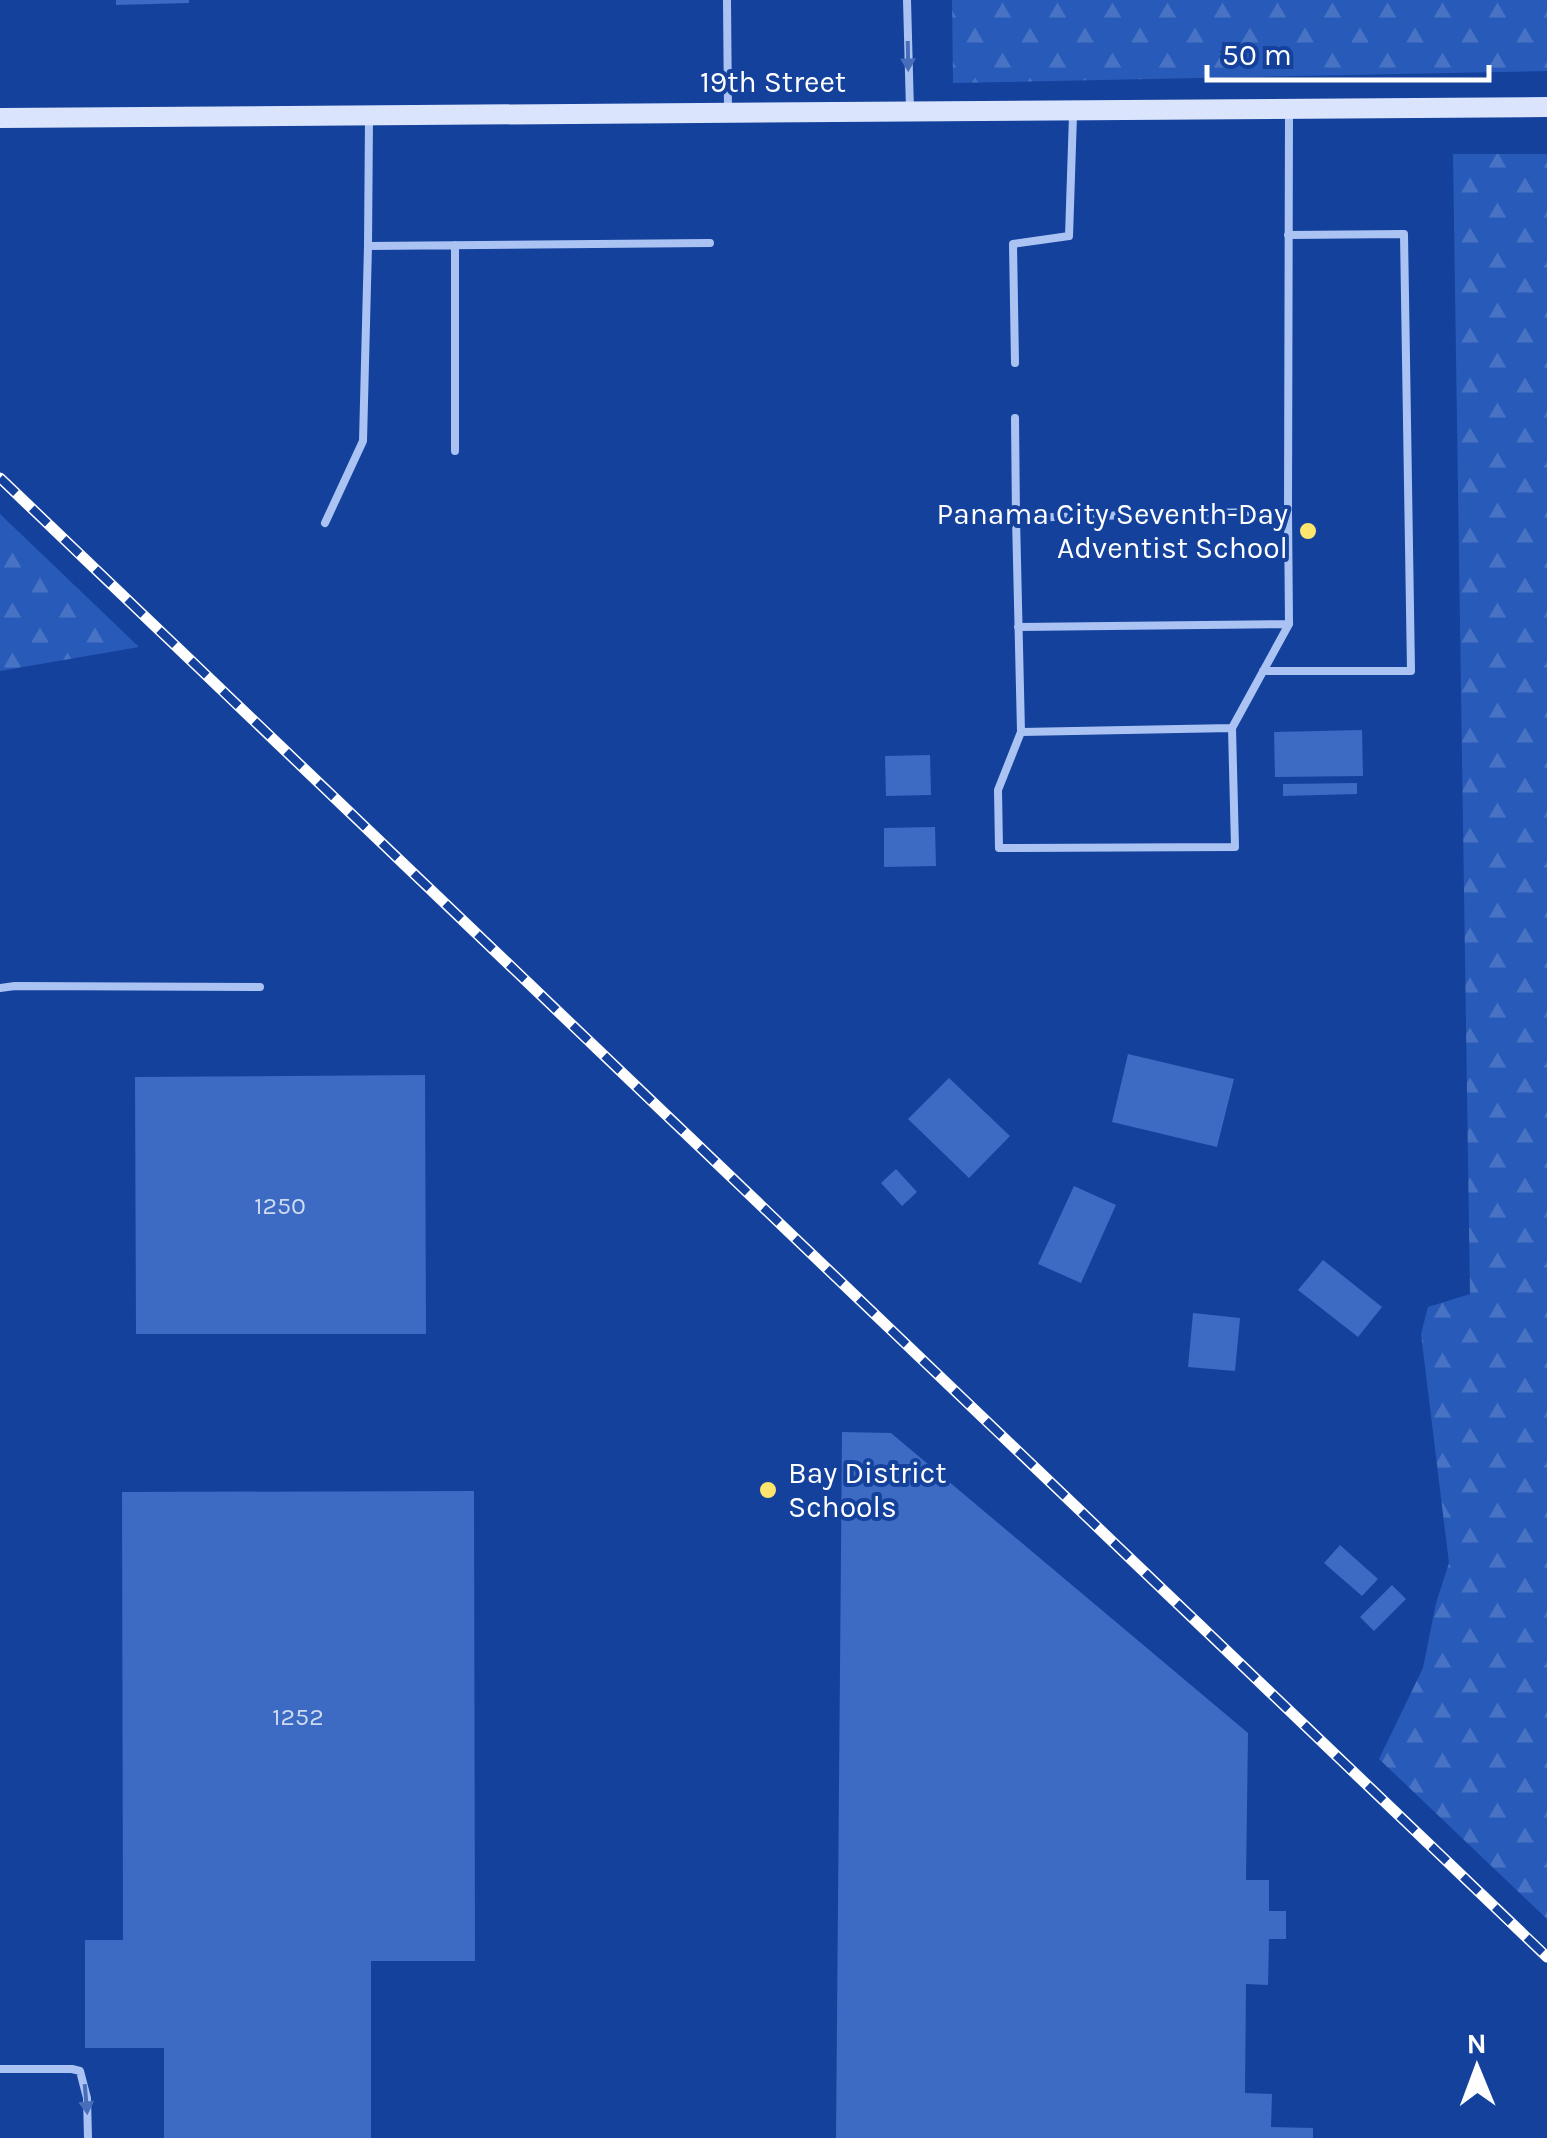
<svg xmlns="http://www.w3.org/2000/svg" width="1547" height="2138" viewBox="0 0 1547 2138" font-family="Karla,sans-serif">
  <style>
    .forest { fill: url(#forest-firs) }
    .building { fill: #3d6ac3 }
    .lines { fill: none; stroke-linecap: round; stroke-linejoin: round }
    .lane { stroke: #aac3f3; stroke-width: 8 }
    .secondary { stroke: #dae5fd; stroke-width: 20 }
    .rail-casing { stroke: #fff; stroke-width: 11 }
    .rail { stroke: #14419c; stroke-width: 8; stroke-dasharray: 22; stroke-linecap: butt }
    .oneway { fill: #486eba }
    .poi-dot { fill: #ffe56d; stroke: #14419c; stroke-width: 4 }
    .labels { text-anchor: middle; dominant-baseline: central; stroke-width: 8; stroke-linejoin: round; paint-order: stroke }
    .number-label { font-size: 25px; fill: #cedaf0 }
    .street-label { font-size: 30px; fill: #fff; stroke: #14419c }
    .poi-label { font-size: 30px; fill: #fff; stroke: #14419c; text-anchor: end }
  </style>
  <defs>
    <pattern id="forest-firs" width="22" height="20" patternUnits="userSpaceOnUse" patternTransform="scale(2.5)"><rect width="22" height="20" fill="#285aba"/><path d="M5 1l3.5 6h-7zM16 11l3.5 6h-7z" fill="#4873c4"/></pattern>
  </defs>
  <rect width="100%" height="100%" fill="#14419c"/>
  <!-- forest -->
  <path class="forest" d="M952 0H1547V71L953 83Z
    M1453 154H1547V1919L1379 1759 1423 1668 1436 1603 1449 1563 1421 1334 1428 1307 1470 1294Z
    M0 514 139 647 0 671Z"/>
  <!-- building -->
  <path class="building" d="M116 0H189V3L116 5Z
    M1362 730 1363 776 1275 777 1274 732Z
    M930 755 931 795 886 796 885 756Z
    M1357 783V794L1283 796V784Z
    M935 827 936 866 884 867V828Z
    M1128 1054 1234 1079 1217 1147 1112 1122Z
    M425 1075 426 1334H136L135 1077Z
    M949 1078 1010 1136 969 1178 908 1119Z
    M896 1169 917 1192 902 1206 881 1183Z
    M1074 1186 1116 1205 1081 1283 1038 1264Z
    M1323 1260 1382 1307 1358 1337 1298 1290Z
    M1193 1313 1240 1318 1235 1371 1188 1367Z
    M842 1432 891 1433 1248 1733 1246 1880H1269V1911H1286V1939H1269L1268 1985 1246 1984 1245 2093 1272 2094 1271 2127 1313 2128V2138H836Z
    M474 1491 475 1961H371V2138H164V2048H85V1940H123L122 1492Z
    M1340 1545 1378 1579 1362 1596 1324 1563Z
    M1392 1585 1406 1599 1374 1631 1360 1617Z"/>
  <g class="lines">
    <!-- lane -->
    <path class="lane" d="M727 0 728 112
      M907 0 910 110
      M369 119 368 246 710 243
      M1015 363 1013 244 1069 236 1073 115
      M1015 418 1016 518 1288 511 1289 112
      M455 451V245
      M1016 518 1021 732 998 790 999 848 1235 847 1232 728 1021 732
      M325 523 363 441 368 246
      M1018 627 1289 624 1288 511
      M1263 671H1411L1404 234 1288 235
      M1232 728 1289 624
      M0 988 15 986 260 987
      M0 2069H72L80 2071 87 2098 88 2138"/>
    <!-- secondary -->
    <path class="secondary" d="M0 118 1547 107"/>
    <!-- rail casing -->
    <g class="rail-casing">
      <path id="rail" d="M0 478 1547 1957"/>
    </g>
    <!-- rail -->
    <use href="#rail" class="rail"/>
  </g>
  <!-- one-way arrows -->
  <defs><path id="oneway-solid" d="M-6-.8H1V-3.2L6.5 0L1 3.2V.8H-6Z" transform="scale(2.5)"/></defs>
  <g class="oneway">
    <use href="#oneway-solid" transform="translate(908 56) rotate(89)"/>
    <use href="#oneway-solid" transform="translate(86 2099) rotate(85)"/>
  </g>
  <!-- markers -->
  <g class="poi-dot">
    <circle cx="1308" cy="531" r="10"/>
    <circle cx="768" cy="1490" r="10"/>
  </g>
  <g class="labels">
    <!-- number labels -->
    <g class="number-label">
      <text x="280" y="1205">1250</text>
      <text x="298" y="1716">1252</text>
    </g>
    <!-- street labels -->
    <g class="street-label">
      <text x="773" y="82">19th Street</text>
    </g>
    <!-- poi labels -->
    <g class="poi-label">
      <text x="1288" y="514">Panama City Seventh-Day<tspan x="1288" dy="34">Adventist School</tspan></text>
      <text x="788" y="1473" text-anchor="start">Bay District<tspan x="788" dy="34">Schools</tspan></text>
    </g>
  </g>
  <!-- north arrow -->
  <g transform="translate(1477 2068) rotate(359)" stroke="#14419c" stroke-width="8" paint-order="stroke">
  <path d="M0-8L18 38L0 25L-18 38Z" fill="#ffffff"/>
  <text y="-15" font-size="28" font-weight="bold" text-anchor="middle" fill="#ffffff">N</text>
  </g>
  <!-- scale -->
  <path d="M1207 65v15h282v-15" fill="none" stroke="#ffffff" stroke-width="5"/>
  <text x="1222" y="65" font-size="30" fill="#ffffff" stroke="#14419c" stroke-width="8" paint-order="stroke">50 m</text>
</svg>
